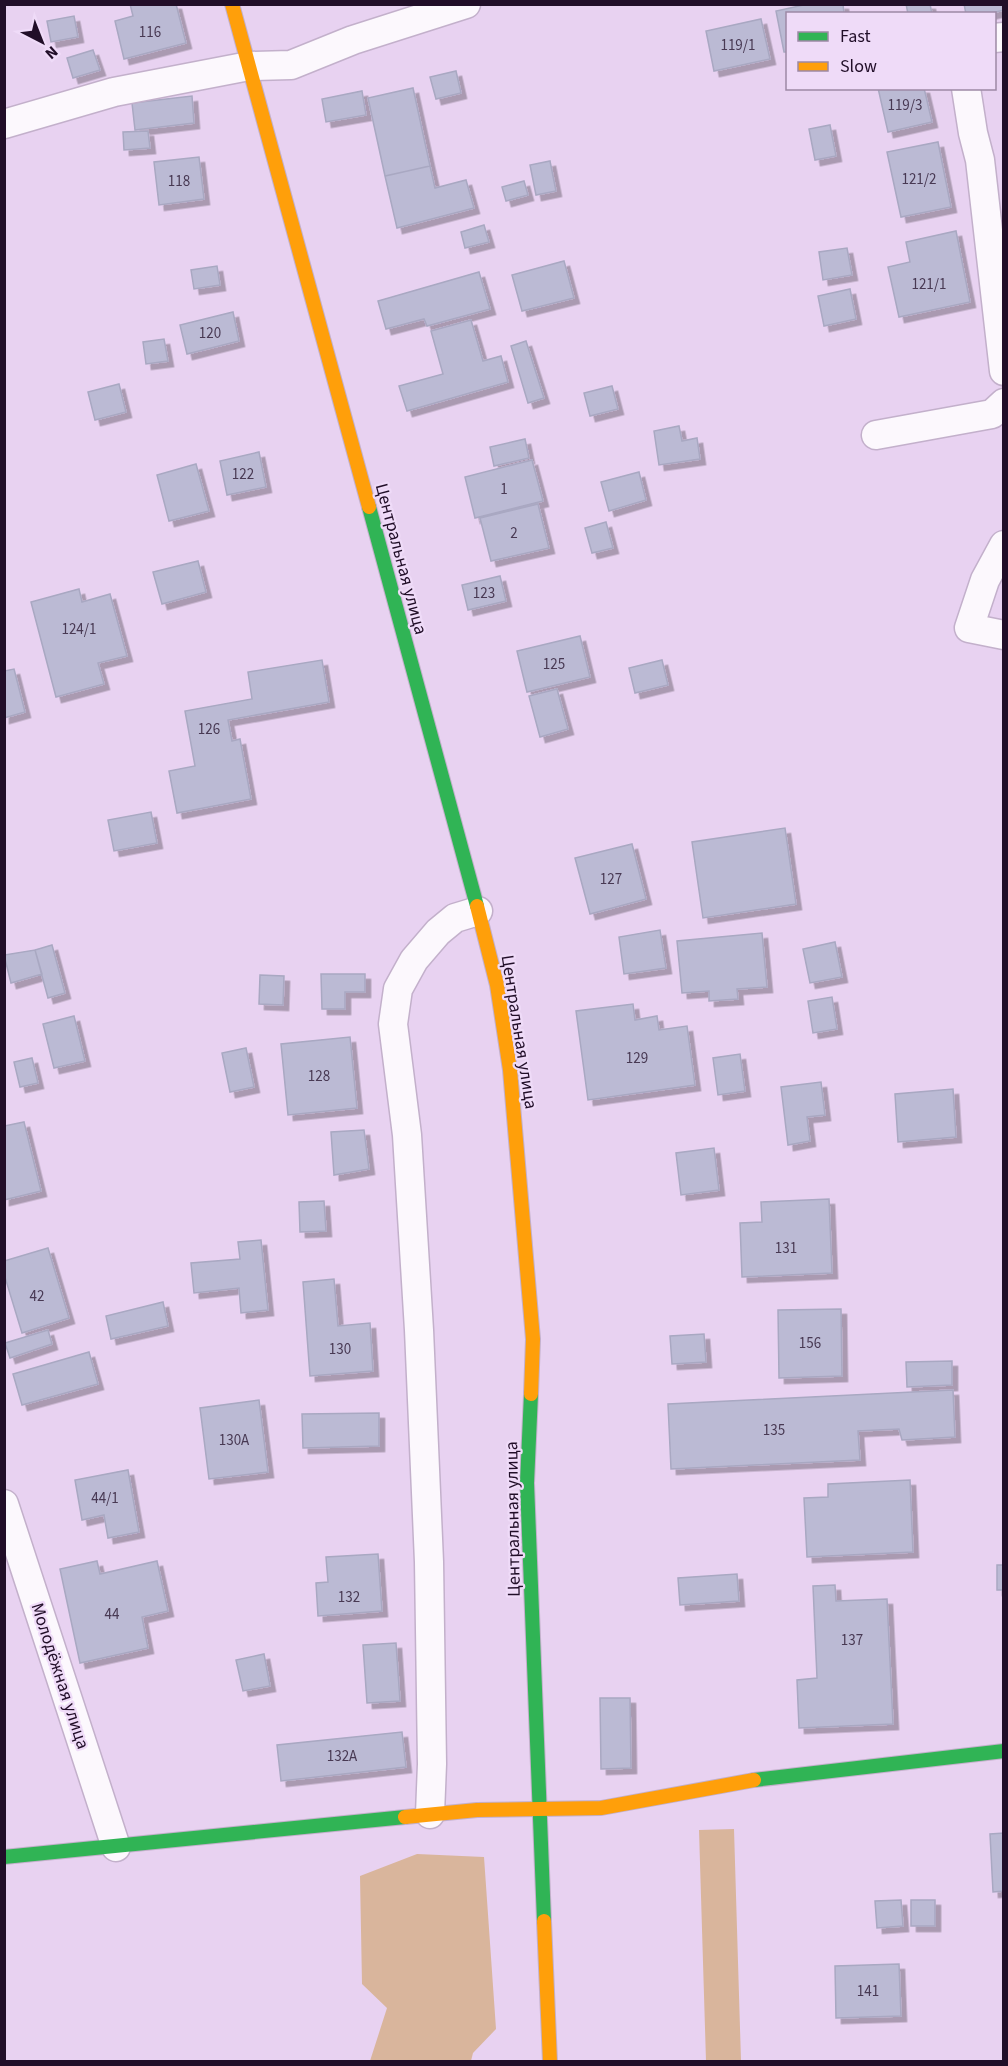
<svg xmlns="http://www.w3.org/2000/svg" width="1008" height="2066" viewBox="0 0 1008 2066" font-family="'Source Sans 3',sans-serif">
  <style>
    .green { fill: #d9b59c }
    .building { fill: #bbbad4; stroke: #a9a8c2; stroke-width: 1.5; filter: url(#shadow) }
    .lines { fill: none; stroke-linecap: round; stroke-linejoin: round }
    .street-casing { stroke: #c3b0cb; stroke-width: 31 }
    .fast-casing { stroke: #c3b0cb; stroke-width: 16 }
    .slow-casing { stroke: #c3b0cb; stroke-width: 16 }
    .street { stroke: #fcf8fd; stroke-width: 28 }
    .fast { stroke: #30b455; stroke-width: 14 }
    .slow { stroke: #ff9f0a; stroke-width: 14 }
    .labels { text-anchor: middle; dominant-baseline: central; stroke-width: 4.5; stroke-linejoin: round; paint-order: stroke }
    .number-label { font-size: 15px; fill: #483953 }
    .street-label { font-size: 18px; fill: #210e28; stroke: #efdbf8 }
  </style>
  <defs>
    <filter id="shadow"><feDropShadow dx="5.5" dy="5.5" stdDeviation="0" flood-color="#0004"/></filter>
  </defs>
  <rect width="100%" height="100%" fill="#e8d2f1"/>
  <!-- green -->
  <path class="green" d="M734 1829 741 2061H706L699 1830Z
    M417 1854 484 1857 496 2029 473 2053 471 2061H370L387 2008 362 1984 360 1876Z"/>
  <!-- building -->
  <path class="building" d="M130 4H176L186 43 124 59 115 21 133 16Z
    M808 4H843L844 14H788V52H784L776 11Z
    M906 4H930L932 14H908Z
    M964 4H1004V10L988 14H966Z
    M74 16 78 37 51 42 47 21Z
    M761 19 770 59 714 71 706 31Z
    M93 50 100 70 73 78 67 58Z
    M456 71 461 93 436 99 430 77Z
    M413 88 430 166 385 176 368 98Z
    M878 88H924L932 122 888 132Z
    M362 91 366 115 326 122 322 99Z
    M192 96 194 123 135 130 132 103Z
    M830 125 836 156 815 160 809 129Z
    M148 131 150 148 124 150 123 132Z
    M938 142 951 207 901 217 887 152Z
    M199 157 204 199 159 205 154 162Z
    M550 161 556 191 536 195 530 165Z
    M430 166 435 188 466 180 474 208 397 228 385 176Z
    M524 181 528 195 506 201 502 187Z
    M484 225 489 242 465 248 461 232Z
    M956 231 970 302 899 317 888 267 910 262 906 242Z
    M847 248 852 275 823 280 819 252Z
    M564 261 574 298 522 311 512 275Z
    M217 266 220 285 194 289 191 270Z
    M479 272 490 309 427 326 424 319 386 329 378 301Z
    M850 289 856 319 824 326 818 296Z
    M233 312 239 341 187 354 180 325Z
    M471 320 483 361 501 356 508 382 407 411 399 386 443 374 431 331Z
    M164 339 168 361 146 364 143 342Z
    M526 341 544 398 528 403 511 346Z
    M119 384 126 412 95 420 88 392Z
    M612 386 618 409 590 416 584 393Z
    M679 426 682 441 697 438 700 459 659 465 654 431Z
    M525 439 529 458 494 466 490 447Z
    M259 452 266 487 227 495 220 461Z
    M532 460 543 501 475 518 465 477Z
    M196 464 209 511 169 521 157 475Z
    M639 472 646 500 609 511 601 482Z
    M538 504 549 548 491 561 480 518Z
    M606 522 613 548 592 553 585 528Z
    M198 561 206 592 162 604 153 572Z
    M500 576 506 601 468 610 462 585Z
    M79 589 82 602 110 594 127 656 98 663 104 684 56 697 31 602Z
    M580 636 590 677 527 692 517 651Z
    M322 660 329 702 228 720 232 741 240 739 251 799 177 813 169 771 195 766 185 711 252 699 248 672Z
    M662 660 668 685 635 693 629 668Z
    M14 669 25 712 4 718V671Z
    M557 689 568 729 540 737 529 696Z
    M151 812 157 843 114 851 108 820Z
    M785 828 796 904 703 918 692 842Z
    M632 844 646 899 590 914 575 858Z
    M660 930 666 968 624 974 619 937Z
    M762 933 767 987 737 989 738 999 709 1001V991L682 993 677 941Z
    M835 942 842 977 810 983 803 949Z
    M52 945 65 993 48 998 35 950Z
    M35 950 42 974 11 983 4 955Z
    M321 974H365V992H345V1009H322Z
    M260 975 284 976 283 1005 259 1004Z
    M832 997 837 1029 813 1033 808 1001Z
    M633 1004 635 1020 657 1016 659 1030 687 1026 695 1085 588 1100 576 1011Z
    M74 1016 85 1061 54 1068 43 1024Z
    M350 1037 357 1108 288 1115 281 1044Z
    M246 1048 254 1087 230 1092 222 1053Z
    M740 1054 745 1091 718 1095 713 1058Z
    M32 1058 38 1083 20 1087 14 1062Z
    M821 1082 825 1115 807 1117 810 1141 788 1145 781 1087Z
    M953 1089 956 1137 898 1142 895 1094Z
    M24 1122 41 1191 4 1200V1126Z
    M364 1130 369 1169 334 1175 331 1132Z
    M714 1148 719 1190 681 1195 676 1153Z
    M829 1199 832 1273 742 1277 740 1223 762 1222 761 1202Z
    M324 1201 326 1231 300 1232 299 1202Z
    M261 1240 268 1310 241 1313 239 1288 194 1293 191 1263 240 1259 238 1242Z
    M48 1248 69 1318 22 1333 4 1274V1261Z
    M334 1279 338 1326 370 1323 373 1371 310 1376 303 1282Z
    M163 1302 168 1326 111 1339 106 1316Z
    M841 1309 842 1376 779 1378 778 1310Z
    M48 1330 52 1344 10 1358 5 1343Z
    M704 1334 706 1362 672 1364 670 1336Z
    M89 1352 98 1384 22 1405 13 1374Z
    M952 1361V1385L907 1387 906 1362Z
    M953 1390 955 1437 902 1440 899 1429 858 1431 860 1460 671 1469 668 1404Z
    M259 1400 268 1472 209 1479 200 1408Z
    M379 1413V1446L303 1448 302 1414Z
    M128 1470 139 1532 108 1538 104 1515 82 1520 75 1480Z
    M910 1480 913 1552 807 1557 804 1498 828 1497V1484Z
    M378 1554 382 1611 318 1616 316 1583 328 1582 326 1557Z
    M97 1561 100 1574 157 1561 168 1611 142 1617 148 1648 80 1663 60 1569Z
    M997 1565H1004V1590H997Z
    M737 1574 739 1601 680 1605 678 1578Z
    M835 1585 836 1601 887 1599 893 1724 799 1728 797 1680 817 1678 813 1586Z
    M396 1643 400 1701 367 1703 363 1645Z
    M264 1654 270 1686 243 1691 236 1660Z
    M600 1698H630L631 1768 601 1769Z
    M402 1732 406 1767 281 1781 277 1745Z
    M1004 1833V1891L993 1892 990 1834Z
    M901 1900 903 1926 877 1928 875 1901Z
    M911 1900H935V1926H911Z
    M899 1964 901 2016 836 2018 835 1966Z"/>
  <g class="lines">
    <!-- street casing -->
    <g class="street-casing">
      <path id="street" d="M994 38 1004 37
        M966 88 973 133 980 160 1004 371
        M4 124 114 92 249 66 291 65 353 40 466 4
        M876 435 992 414 1004 403
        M1004 545 985 580 969 628 1004 635
        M4 1504 116 1847
        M430 1814 432 1764 429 1562 419 1330 407 1135 393 1024 398 989 414 960 438 932 455 918 478 911"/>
    </g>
    <!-- fast casing -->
    <g class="fast-casing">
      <path id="fast" d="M369 507 477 906
        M531 1394 527 1483 544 1921
        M754 1780 1004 1751
        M4 1857 405 1817"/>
    </g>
    <!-- slow casing -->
    <g class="slow-casing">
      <path id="slow" d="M232 4 369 507
        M477 906 497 985 510 1070 533 1339 531 1394
        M405 1817 477 1810 601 1808 754 1780
        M544 1921 550 2062"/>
    </g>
    <!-- street -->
    <use href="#street" class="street"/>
    <!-- fast -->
    <use href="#fast" class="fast"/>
    <!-- slow -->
    <use href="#slow" class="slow"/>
  </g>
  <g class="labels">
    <!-- number labels -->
    <g class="number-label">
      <text x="150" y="32">116</text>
      <text x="738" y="45">119/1</text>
      <text x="905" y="105">119/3</text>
      <text x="919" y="179">121/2</text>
      <text x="179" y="181">118</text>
      <text x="929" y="284">121/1</text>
      <text x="210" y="333">120</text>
      <text x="243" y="474">122</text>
      <text x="504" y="489">1</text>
      <text x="514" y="533">2</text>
      <text x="484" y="593">123</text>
      <text x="79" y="629">124/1</text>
      <text x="554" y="664">125</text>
      <text x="209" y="729">126</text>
      <text x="611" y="879">127</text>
      <text x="637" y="1058">129</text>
      <text x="319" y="1076">128</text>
      <text x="786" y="1248">131</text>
      <text x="37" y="1296">42</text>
      <text x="810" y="1343">156</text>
      <text x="340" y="1349">130</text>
      <text x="774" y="1430">135</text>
      <text x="234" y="1440">130А</text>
      <text x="105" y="1498">44/1</text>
      <text x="349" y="1597">132</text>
      <text x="112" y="1614">44</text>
      <text x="852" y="1640">137</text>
      <text x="342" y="1756">132А</text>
      <text x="868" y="1991">141</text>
    </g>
    <!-- street labels -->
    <g class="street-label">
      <text transform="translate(401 559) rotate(75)">Центральная улица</text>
      <text transform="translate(519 1032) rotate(81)">Центральная улица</text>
      <text transform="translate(513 1519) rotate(-91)">Центральная улица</text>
      <text transform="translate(60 1676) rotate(72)">Молодёжная улица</text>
    </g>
  </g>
  <!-- border -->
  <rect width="1008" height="2066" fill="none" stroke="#210e28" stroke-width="12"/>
  <!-- legend -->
  <rect x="786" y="12" width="210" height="78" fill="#efdbf8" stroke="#9d89a5" stroke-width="1.5"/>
  <rect x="798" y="32" width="30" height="9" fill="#30b455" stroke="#9d89a5" stroke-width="1.5"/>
  <text x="840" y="42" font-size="18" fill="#210e28">Fast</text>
  <rect x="798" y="62" width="30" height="9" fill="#ff9f0a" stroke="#9d89a5" stroke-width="1.5"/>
  <text x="840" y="72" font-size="18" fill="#210e28">Slow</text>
  <!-- north arrow -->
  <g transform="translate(42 42) rotate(138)" stroke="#efdbf8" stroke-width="4.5" paint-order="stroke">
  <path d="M0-4.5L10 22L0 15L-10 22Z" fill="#210e28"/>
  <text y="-9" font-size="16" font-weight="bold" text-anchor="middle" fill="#210e28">N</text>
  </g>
</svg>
